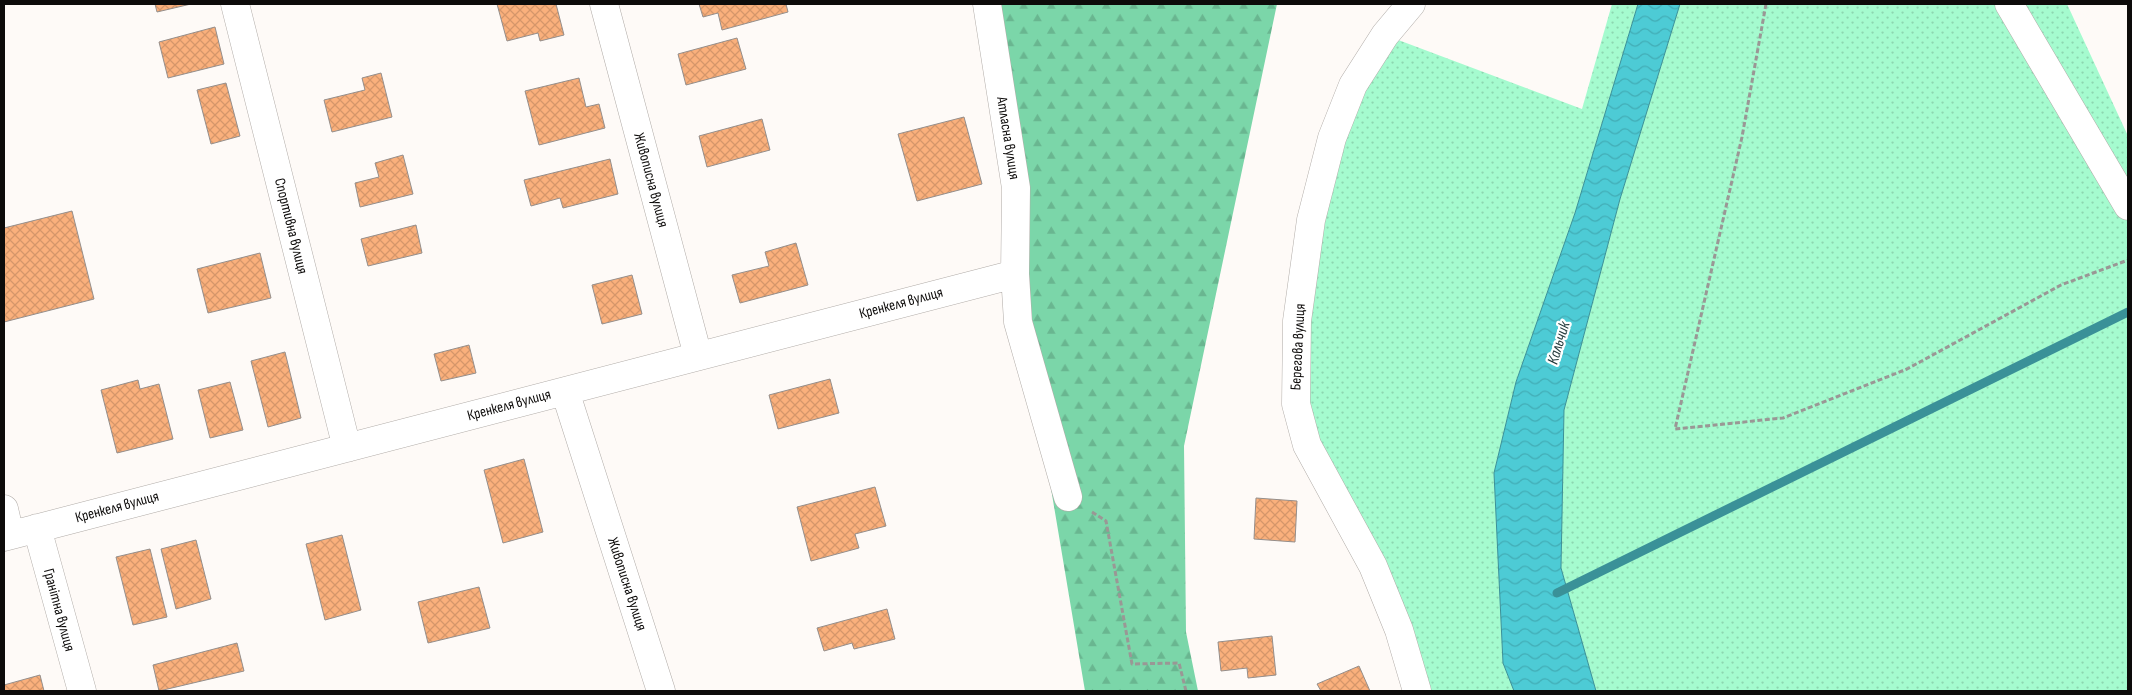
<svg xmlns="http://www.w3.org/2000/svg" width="2132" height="695" viewBox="0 0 2132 695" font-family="'Sofia Sans Condensed',sans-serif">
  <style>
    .grass { fill: url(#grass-dots) }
    .forest { fill: url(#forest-firs) }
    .water { fill: url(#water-waves); stroke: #3a9198 }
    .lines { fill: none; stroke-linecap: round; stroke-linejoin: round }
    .stream { stroke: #3a9198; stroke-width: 9 }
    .building { fill: url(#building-cross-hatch); stroke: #948e8b }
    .minor-casing { stroke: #b1aca8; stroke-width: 29 }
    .path { stroke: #9a9795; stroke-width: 3; stroke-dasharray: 5 2.5; stroke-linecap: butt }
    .minor { stroke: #fff; stroke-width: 28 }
    .labels { text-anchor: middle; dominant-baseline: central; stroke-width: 4.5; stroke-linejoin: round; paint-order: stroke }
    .street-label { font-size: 15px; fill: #0d0b0a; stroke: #fff }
    .water-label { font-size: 16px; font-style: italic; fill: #1e3435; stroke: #fff }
  </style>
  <defs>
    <pattern id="grass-dots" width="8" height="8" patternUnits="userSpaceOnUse" patternTransform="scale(1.25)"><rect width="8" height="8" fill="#a5fbcf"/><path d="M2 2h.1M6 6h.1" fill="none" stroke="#8dd6b0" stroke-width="1.8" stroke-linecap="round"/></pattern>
    <pattern id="forest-firs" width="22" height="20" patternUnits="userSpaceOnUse" patternTransform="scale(1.25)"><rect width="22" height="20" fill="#7bd6a9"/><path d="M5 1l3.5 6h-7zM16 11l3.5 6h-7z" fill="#69b690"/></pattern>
    <pattern id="water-waves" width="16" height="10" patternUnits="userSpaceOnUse" patternTransform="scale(1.25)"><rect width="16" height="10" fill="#4dcbd5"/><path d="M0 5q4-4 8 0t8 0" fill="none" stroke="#42adb6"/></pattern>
    <pattern id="building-cross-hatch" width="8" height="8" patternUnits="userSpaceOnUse" patternTransform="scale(1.25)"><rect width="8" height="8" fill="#fab07c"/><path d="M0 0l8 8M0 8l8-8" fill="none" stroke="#d5966a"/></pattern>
  </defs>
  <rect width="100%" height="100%" fill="#fefaf7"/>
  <!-- grass -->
  <path class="grass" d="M1612 4H1638L1575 213 1516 382 1494 473 1503 663 1514 691H1417L1307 445 1311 220 1385 35 1582 109Z
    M1680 4H2067L2128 136V691H1596L1561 568 1564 410 1620 199Z"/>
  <!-- forest -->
  <path class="forest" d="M987 4H1277L1184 446 1186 632 1198 691H1085L1015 274Z"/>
  <!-- water -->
  <path class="water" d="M1638 4H1680L1620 199 1564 410 1561 568 1596 691H1514L1503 663 1494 473 1516 382 1575 213Z"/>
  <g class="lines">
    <!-- stream -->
    <path class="stream" d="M1557 593 2128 312"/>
  </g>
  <!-- building -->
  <path class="building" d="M155 4H191L157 12Z
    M497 4H556L564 35 540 41 538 33 507 41Z
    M699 4H786L788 12 722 30 718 13 703 17Z
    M215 27 224 64 168 78 159 42Z
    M737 38 746 69 686 85 678 54Z
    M381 73 392 117 332 132 324 100 365 90 362 78Z
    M579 78 586 107 599 104 605 128 539 145 525 91Z
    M226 83 240 136 211 144 197 90Z
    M964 117 982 184 917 201 898 134Z
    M762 119 770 150 707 167 699 136Z
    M403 155 413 194 360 207 355 183 379 177 375 163Z
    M610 159 618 194 563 208 560 198 531 206 524 180Z
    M72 211 94 299 4 322V228Z
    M416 225 422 253 368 266 361 239Z
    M796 243 808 285 740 303 732 275 769 266 765 252Z
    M260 253 271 298 208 313 197 269Z
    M632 275 642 314 602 324 592 285Z
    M469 345 476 373 441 381 434 354Z
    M285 352 301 418 268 427 251 361Z
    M830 379 839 413 778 429 769 395Z
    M138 380 140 389 159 384 173 439 117 453 101 390Z
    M230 382 243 430 210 438 198 390Z
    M524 459 543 532 503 543 484 470Z
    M875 487 886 526 855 534 859 548 811 561 797 507Z
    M1256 498 1297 501 1295 542 1254 539Z
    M342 535 361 610 325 620 306 544Z
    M196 540 211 599 176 609 161 549Z
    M150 549 167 617 133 625 116 557Z
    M479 587 490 628 428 643 418 602Z
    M887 609 895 639 854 649 852 643 824 651 817 628Z
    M1272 636 1276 675 1248 678 1247 668 1221 671 1218 642Z
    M237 643 244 671 159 691 153 665Z
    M1359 666 1370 691H1321L1317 684Z
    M40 675 44 691H4V685Z"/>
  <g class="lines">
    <!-- minor casing -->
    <g class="minor-casing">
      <path id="minor" d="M235 4 347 448
        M604 4 698 356
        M987 4 1016 188 1015 274 1018 322 1068 497
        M1411 4 1385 35 1353 85 1332 138 1311 220 1297 321 1296 404 1307 445 1373 566 1399 630 1417 691
        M2009 4 2128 206
        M565 391 661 691
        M4 509 10 535
        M37 528 82 691
        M4 537 1015 274"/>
    </g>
    <!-- path -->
    <path class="path" d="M1766 4 1742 137 1675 429 1783 418 1907 369 2061 285 2128 260
      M1092 512 1106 521 1132 664 1179 663 1186 691"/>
    <!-- minor -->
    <use href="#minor" class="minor"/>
  </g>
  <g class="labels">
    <!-- street labels -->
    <g class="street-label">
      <text transform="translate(1008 138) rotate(81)">Атласна вулиця</text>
      <text transform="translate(651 180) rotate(75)">Живописна вулиця</text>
      <text transform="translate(291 226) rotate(76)">Спортивна вулиця</text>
      <text transform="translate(901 303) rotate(-15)">Кренкеля вулиця</text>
      <text transform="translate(1298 347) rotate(-87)">Берегова вулиця</text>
      <text transform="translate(509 405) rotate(-15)">Кренкеля вулиця</text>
      <text transform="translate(117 507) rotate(-15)">Кренкеля вулиця</text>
      <text transform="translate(627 584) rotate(72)">Живописна вулиця</text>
      <text transform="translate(59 610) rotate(75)">Гранітна вулиця</text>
    </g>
    <!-- water labels -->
    <g class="water-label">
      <text transform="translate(1559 343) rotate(-73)">Кальчик</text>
    </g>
  </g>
  <!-- border -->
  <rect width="2132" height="695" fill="none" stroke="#0d0b0a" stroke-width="10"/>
</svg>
